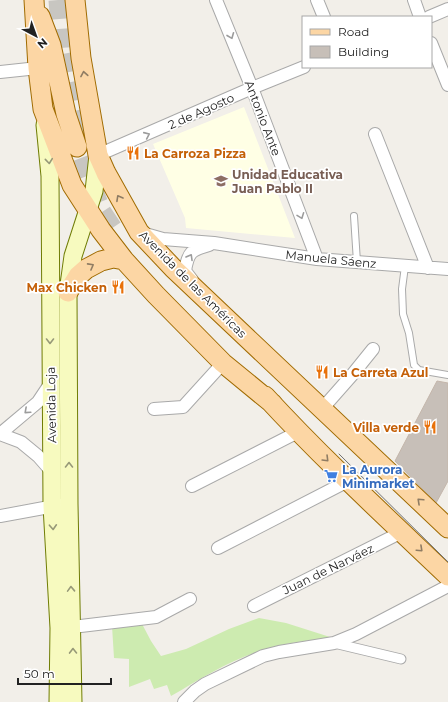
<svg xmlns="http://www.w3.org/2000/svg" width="448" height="702" viewBox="0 0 448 702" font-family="Montserrat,sans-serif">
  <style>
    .education { fill: #ffffe5 }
    .grass { fill: #cdebb0 }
    .building { fill: #c7bfb8; stroke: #c4b6ab }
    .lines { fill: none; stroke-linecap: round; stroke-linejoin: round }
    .primary-tunnel { stroke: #c8c6c1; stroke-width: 19; stroke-dasharray: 19 10; stroke-linecap: butt }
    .service-casing { stroke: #a9a9a9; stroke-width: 8 }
    .pedestrian-casing { stroke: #a9a9a9; stroke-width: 11 }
    .minor-casing { stroke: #a9a9a9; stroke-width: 14 }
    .secondary-casing { stroke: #707d05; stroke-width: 19 }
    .primary-casing { stroke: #a06b00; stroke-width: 21 }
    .service { stroke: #fff; stroke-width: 6 }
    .pedestrian { stroke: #fff; stroke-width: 9 }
    .minor { stroke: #fff; stroke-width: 12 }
    .secondary { stroke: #f7fabf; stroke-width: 17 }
    .primary { stroke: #fcd6a4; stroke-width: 19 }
    .tram { stroke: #707070; stroke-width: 1 }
    .oneway { stroke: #9c9c9c }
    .oneway2 { stroke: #8f7c63 }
    .oneway3 { stroke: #979978 }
    .labels { text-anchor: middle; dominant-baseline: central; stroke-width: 3.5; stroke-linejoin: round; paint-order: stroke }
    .street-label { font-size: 12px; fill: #222; stroke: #fff }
    .food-label { font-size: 12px; font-weight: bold; fill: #c56008; stroke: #fff; text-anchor: start }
    .education-label { font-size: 12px; font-weight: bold; fill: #785e54; stroke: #fff; text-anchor: start }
    .shop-label { font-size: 12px; font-weight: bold; fill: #366cbe; stroke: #fff; text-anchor: start }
  </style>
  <rect width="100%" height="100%" fill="#f2efe9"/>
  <!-- education -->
  <path class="education" d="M244 107 295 238 186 228 185 218 153 144Z"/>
  <!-- grass -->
  <path class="grass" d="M259 618 286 623 330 637C310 641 289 642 270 648 234 657 202 678 171 696L167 685 154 689 150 679 129 687V659L114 658 112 626 141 622 151 641 161 656 186 649 229 629Z"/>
  <!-- building -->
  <path class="building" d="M437 381 448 383V481L436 503 395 461Z"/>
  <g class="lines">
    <!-- primary-tunnel -->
    <path class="primary-tunnel" d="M58 0 63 68
      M68 53 82 132 85 143
      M74 130 77 147 102 212 114 230"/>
    <!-- service casing -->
    <g class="service-casing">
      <path id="service" d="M354 216 357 262
        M405 266 402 289 403 314 409 333 414 365 419 370 448 375"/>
    </g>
    <!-- pedestrian casing -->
    <g class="pedestrian-casing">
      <path id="pedestrian" d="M334 643 401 659"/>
    </g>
    <!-- minor casing -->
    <g class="minor-casing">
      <path id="minor" d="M216 0 252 88 317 259
        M317 0 324 17
        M414 0 420 17
        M429 17 448 9
        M431 43 448 85
        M0 72 38 68
        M375 134 428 268
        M98 155 252 88 304 67
        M142 233 163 239 214 243 317 259 448 269
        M192 280 185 271C188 252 191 250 209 245
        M154 409 183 407 223 363
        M322 409 352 375 373 349
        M0 434 38 402 50 384
        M0 434 21 442 38 456 52 472
        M192 486 298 432
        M0 516 60 505
        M218 548 348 481
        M254 606 402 532
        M64 628 156 617 190 599
        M184 702 195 691 205 684 263 656 279 652 334 643 356 634 448 586"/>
    </g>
    <!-- secondary casing -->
    <g class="secondary-casing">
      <path id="secondary" d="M45 125 50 176 52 506 59 628 58 702
        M73 702 69 504 68 292 73 256 94 191 98 155"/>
    </g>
    <!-- primary casing -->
    <g class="primary-casing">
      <path id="primary" d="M34 0 38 68 43 109 72 185 101 230 124 260 156 295 223 363 273 404
        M75 0 81 58 98 155 106 173 139 232 173 268 448 528
        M40 16 51 45 66 114 77 147
        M68 292 78 276 86 269 101 261 113 258 124 260
        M265 396C323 459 386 517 448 576"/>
    </g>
    <!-- service -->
    <use href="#service" class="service"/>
    <!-- pedestrian -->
    <use href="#pedestrian" class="pedestrian"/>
    <!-- minor -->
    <use href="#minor" class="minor"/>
    <!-- secondary -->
    <use href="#secondary" class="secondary"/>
    <!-- primary -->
    <use href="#primary" class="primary"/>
    <!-- tram -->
    <path class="tram" d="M339 454 448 562"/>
  </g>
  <!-- one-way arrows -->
  <defs><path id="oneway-chevron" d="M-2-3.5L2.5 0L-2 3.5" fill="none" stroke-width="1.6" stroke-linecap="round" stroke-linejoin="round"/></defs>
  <g class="oneway">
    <use href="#oneway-chevron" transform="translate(231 36) rotate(68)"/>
    <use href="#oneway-chevron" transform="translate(147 135) rotate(-24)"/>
    <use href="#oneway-chevron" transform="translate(301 216) rotate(69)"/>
    <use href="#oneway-chevron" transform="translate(190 257) rotate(-60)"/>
    <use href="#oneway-chevron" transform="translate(27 411) rotate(138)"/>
  </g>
  <g class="oneway2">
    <use href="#oneway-chevron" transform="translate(84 74) rotate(-100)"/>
    <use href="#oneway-chevron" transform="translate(119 198) rotate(-119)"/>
    <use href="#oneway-chevron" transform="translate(91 266) rotate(-29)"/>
    <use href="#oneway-chevron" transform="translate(326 459) rotate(45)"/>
    <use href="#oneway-chevron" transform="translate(420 501) rotate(-137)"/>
    <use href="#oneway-chevron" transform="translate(420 549) rotate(43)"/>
  </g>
  <g class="oneway3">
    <use href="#oneway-chevron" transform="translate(49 161) rotate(84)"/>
    <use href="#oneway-chevron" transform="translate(50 341) rotate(90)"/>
    <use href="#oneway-chevron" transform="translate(69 465) rotate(-90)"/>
    <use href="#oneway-chevron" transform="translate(53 527) rotate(87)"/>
    <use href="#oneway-chevron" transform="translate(71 589) rotate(-92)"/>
    <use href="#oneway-chevron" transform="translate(73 651) rotate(-91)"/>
  </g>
  <!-- icons -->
  <defs>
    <g id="restaurant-bare" transform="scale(1.08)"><path d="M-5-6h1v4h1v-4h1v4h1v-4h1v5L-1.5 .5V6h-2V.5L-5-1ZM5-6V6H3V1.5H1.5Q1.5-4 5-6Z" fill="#e8710a" stroke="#fff" stroke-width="2.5" paint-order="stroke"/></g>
    <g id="school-bare" transform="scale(1.08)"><path d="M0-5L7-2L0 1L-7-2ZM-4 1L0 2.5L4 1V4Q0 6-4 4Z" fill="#8d6e63" stroke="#fff" stroke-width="2.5" paint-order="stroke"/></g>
    <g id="supermarket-bare" transform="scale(1.08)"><path d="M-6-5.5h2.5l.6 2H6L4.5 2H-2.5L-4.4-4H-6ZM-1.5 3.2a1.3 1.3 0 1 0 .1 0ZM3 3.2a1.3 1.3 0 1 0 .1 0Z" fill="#3f7fe0" stroke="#fff" stroke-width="2.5" paint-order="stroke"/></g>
  </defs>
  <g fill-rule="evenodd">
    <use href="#restaurant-bare" x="133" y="153"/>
    <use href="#school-bare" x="221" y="181"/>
    <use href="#restaurant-bare" x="118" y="287"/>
    <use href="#restaurant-bare" x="322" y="372"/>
    <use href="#restaurant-bare" x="430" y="427"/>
    <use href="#supermarket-bare" x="331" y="476"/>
  </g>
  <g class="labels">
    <!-- street labels -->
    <g class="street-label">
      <text transform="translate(201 111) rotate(-24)">2 de Agosto</text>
      <text transform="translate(263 118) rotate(69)">Antonio Ante</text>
      <text transform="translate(331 259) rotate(6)">Manuela Sáenz</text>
      <text transform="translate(193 284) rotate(45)">Avenida de las Américas</text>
      <text transform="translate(51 405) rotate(-91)">Avenida Loja</text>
      <text transform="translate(328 569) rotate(-26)">Juan de Narváez</text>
    </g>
    <!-- food labels -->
    <g class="food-label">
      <text x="144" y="153">La Carroza Pizza</text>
      <text x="107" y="287" text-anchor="end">Max Chicken</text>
      <text x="333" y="372">La Carreta Azul</text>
      <text x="419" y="427" text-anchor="end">Villa verde</text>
    </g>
    <!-- education labels -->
    <g class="education-label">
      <text x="232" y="174">Unidad Educativa<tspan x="232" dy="14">Juan Pablo II</tspan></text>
    </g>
    <!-- shop labels -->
    <g class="shop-label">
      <text x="342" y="469">La Aurora<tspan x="342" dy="14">Minimarket</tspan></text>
    </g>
  </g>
  <!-- legend -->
  <rect x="302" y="16" width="130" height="52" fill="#ffffff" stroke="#a7a7a7"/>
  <rect x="310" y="29" width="20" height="6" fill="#fcd6a4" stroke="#a7a7a7"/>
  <text x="338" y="36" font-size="12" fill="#222222">Road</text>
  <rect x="310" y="46" width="20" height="12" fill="#c7bfb8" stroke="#a7a7a7"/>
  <text x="338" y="56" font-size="12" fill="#222222">Building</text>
  <!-- north arrow -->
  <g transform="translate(36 36) rotate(139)" stroke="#ffffff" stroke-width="3" paint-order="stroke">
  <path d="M0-3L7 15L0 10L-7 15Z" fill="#222222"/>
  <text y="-6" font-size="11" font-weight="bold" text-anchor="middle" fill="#222222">N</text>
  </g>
  <!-- scale -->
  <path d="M18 678v6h93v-6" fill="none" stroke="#222222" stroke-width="2"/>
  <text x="24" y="678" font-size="12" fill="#222222" stroke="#ffffff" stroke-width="3" paint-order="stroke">50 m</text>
</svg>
